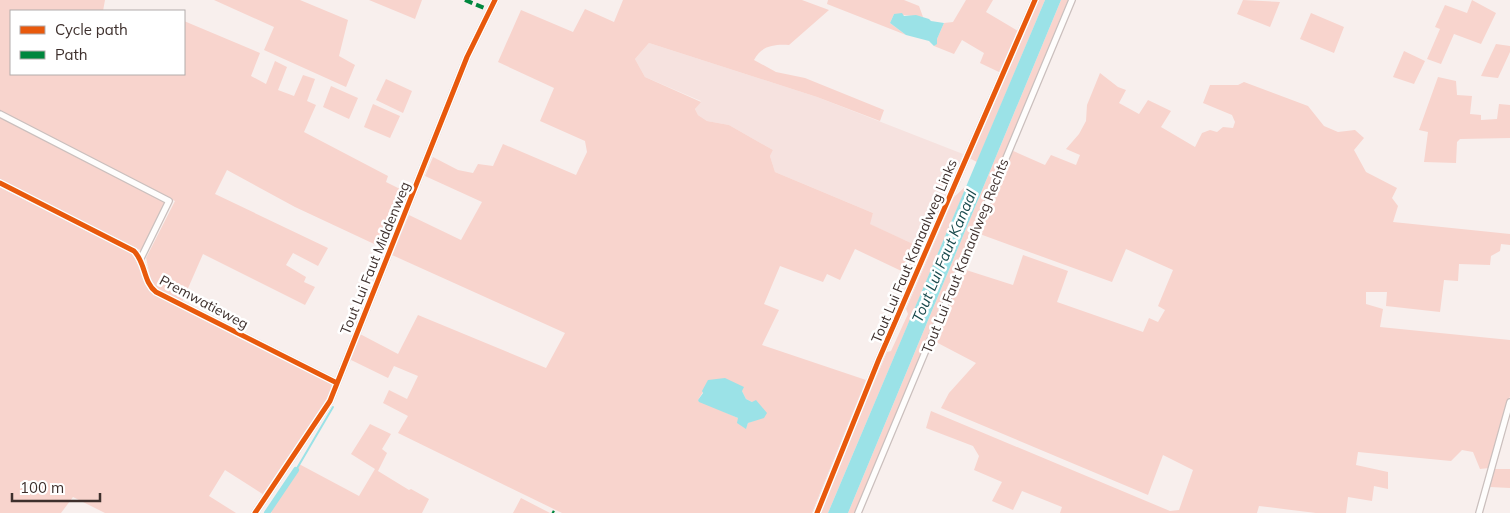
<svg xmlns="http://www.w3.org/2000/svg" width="1510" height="513" viewBox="0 0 1510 513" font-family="Mulish,sans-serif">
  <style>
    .built { fill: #f6e2df }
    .green { fill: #f8d4cd; fill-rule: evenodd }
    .water { fill: #9be2e7 }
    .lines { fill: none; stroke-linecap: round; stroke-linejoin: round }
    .stream { stroke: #9be2e7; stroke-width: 2 }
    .canal { stroke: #9be2e7; stroke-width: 6 }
    .minor-casing { stroke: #cabfbd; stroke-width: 8 }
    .minor { stroke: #fefdfc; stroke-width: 5.5 }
    .quiet { stroke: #00873e; stroke-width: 4; stroke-dasharray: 8 4; stroke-linecap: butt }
    .cycleway-casing { stroke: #fff; stroke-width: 8 }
    .cycleway { stroke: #e8590c; stroke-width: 5 }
    .labels { text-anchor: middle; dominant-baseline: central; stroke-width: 5; stroke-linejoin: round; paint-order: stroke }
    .street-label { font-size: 14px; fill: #3e302d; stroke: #fff }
    .water-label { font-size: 15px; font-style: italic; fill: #1a4b4e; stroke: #fff }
  </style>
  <rect width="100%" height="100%" fill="#f8efed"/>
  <!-- built -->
  <path class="built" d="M649 43 817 97 963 154 924 249 869 224 873 213 775 172 770 156 773 150 729 125 707 121 698 115 695 109 701 101 645 77 635 59Z"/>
  <!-- green -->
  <path class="green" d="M0 0H105L103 11H11V74H184V21L260 53 251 76 266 84 275 61 287 67 278 90 294 96 303 75 315 79 307 101 316 105 304 132 388 176 386 182 410 194 387 250 295 207 227 170 215 194 328 248 318 266 293 253 286 265 306 277 304 282 315 287 305 305 203 254 182 302 152 285 146 258 175 201 0 112Z
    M214 0H300L348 20 339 56 355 65 346 87 264 50 274 27Z
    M369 0H422L415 19Z
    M623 0H802L829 10 789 45C774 44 761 46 754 60L776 72 805 78 884 110 880 121 817 97 649 43 635 59 645 77 701 102 695 109 698 115 707 121 729 125 773 150 770 156 775 172 873 213 870 224 924 249 912 276 855 249 840 280 827 274 823 282 780 266 764 304 779 310 762 345 866 380 812 513H562L398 433 408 416 383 403 389 390 407 399 418 376 394 366 388 378 349 359 360 334 398 354 418 315 546 368 565 333 392 255 409 215 461 240 482 202 425 176 433 157 458 170 473 173 478 164 493 166 503 144 576 175 587 152 585 141 540 121 554 88 498 62 521 10 573 32 585 9 614 22ZM707 385 742 391 746 399 752 402 755 420 748 423 746 428 738 418 698 400Z
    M828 0H904L919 6 923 17 894 14 890 23 906 35 827 4Z
    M966 0H993L986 12 1018 31 999 72 980 63 984 53 962 40 954 54 934 46 937 43V39L944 23 953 22Z
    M1039 0H1045L977 162 969 158Z
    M1061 0H1068L855 513H848Z
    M1243 0 1280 2 1270 27 1237 14Z
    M1472 0 1496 13 1481 44 1454 34 1441 64 1427 59 1440 29 1435 27 1445 5 1467 13Z
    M1311 13 1344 27 1334 53 1300 39Z
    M1496 44 1510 46V52L1498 78 1481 76Z
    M1404 51 1425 61 1414 84 1393 77Z
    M1100 73 1118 87 1126 90 1119 103 1139 114 1148 100 1171 111 1161 127 1195 147 1202 133 1210 130 1217 132 1223 127 1233 128 1235 122 1232 115 1203 103 1210 85H1238L1244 82 1308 106 1324 126 1338 132 1355 130 1364 138 1354 150 1366 172 1397 188 1392 198 1398 206 1393 222 1510 234V245L1501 244 1500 251 1491 256 1490 265 1459 264 1458 281 1444 280 1440 312 1386 306 1387 292H1366V304L1383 309 1380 327 1510 340V396L1489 468 1480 469 1473 452 1462 450 1451 461 1358 452 1356 465 1388 472V489L1374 486 1372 501 1348 497 1346 513H1316L1259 506 1257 513H1060L1062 507 1022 491 1013 510 992 501 1002 482 974 470 979 456 973 446 926 428 931 411 1170 511 1179 510 1193 470 1163 455 1148 495 941 408 949 393 976 363 934 341 963 269 1013 285 1023 255 1068 271 1057 302 1143 332 1149 318 1158 322 1165 310 1158 306 1173 270 1126 249 1112 282 977 233 1011 150 1045 165 1051 155 1076 165 1080 155 1066 149 1079 134 1086 121 1087 105Z
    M1438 77 1456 81 1457 95 1472 96 1470 114 1481 115V120L1497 119 1499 104 1510 105V138L1460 139 1457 142 1456 163 1424 162 1428 132 1419 130Z
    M386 79 412 91 403 113 376 100Z
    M331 86 358 98 349 119 323 107Z
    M373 104 400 116 390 138 364 127Z
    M0 117 166 203 142 251 0 180Z
    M967 185 828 513H819L887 352 891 351 908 314 906 309 954 197Z
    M0 186 134 253 149 290 334 384 327 402 264 495 225 470 209 496 236 513H105L73 497 61 513H0Z
    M370 424 391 434 382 449 387 453 378 471 409 490 411 489 429 499 422 513H272L269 511 299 464 359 496 375 469 351 454Z
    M1494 469H1510V488L1490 487Z
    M521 498 550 513H513Z"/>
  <!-- water -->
  <path class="water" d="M1045 0H1061L848 513H828Z
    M902 13 904 16 916 15 929 19 931 21 944 23 937 39V44L934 46 929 41 906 35 890 23 894 14Z
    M725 378 744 387 742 391 746 399 752 402 756 400 767 413 764 418 748 423 746 429 737 423 738 418 699 402 698 400 703 393 702 391 708 380Z"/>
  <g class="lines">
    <!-- stream -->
    <path class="stream" d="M296 470 333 407"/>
    <!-- canal -->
    <path class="canal" d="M267 513 296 470"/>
    <!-- minor casing -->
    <g class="minor-casing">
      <path id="minor" d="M0 114 169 201 141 258
        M0 183 134 251C146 263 143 282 156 292L337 383
        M255 513 330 401 467 57 495 0
        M817 513 879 359 1035 0
        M858 513 1072 0
        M1479 513 1510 402"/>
    </g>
    <!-- minor -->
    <use href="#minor" class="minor"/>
    <!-- quiet -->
    <path class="quiet" d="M465 0 489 10
      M552 512 554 513"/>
    <!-- cycleway casing -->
    <g class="cycleway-casing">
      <path id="cycleway" d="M0 183 134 251C146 263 143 282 156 292L337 383
        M255 513 330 401 467 57 495 0
        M817 513 879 359 1035 0"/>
    </g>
    <!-- cycleway -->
    <use href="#cycleway" class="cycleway"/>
  </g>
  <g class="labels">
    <!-- street labels -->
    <g class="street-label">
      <text transform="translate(914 251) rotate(-67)">Tout Lui Faut Kanaalweg Links</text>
      <text transform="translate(965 256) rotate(-68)">Tout Lui Faut Kanaalweg Rechts</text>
      <text transform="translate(375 258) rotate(-68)">Tout Lui Faut Middenweg</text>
      <text transform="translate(204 302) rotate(28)">Premwatieweg</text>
    </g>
    <!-- water labels -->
    <g class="water-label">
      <text transform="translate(944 256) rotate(-67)">Tout Lui Faut Kanaal</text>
    </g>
  </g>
  <!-- legend -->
  <rect x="10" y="10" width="175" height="65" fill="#ffffff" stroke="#b2acab"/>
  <rect x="20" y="26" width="25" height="8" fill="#e8590c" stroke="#b2acab"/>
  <text x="55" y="35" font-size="15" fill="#3e302d">Cycle path</text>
  <rect x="20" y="51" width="25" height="8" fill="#00873e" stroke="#b2acab"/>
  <text x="55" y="60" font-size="15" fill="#3e302d">Path</text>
  <!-- scale -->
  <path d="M12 493v8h88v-8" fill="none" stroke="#3e302d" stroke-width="2.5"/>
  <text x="20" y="493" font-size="15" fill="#3e302d" stroke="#ffffff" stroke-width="4" paint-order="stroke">100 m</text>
</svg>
